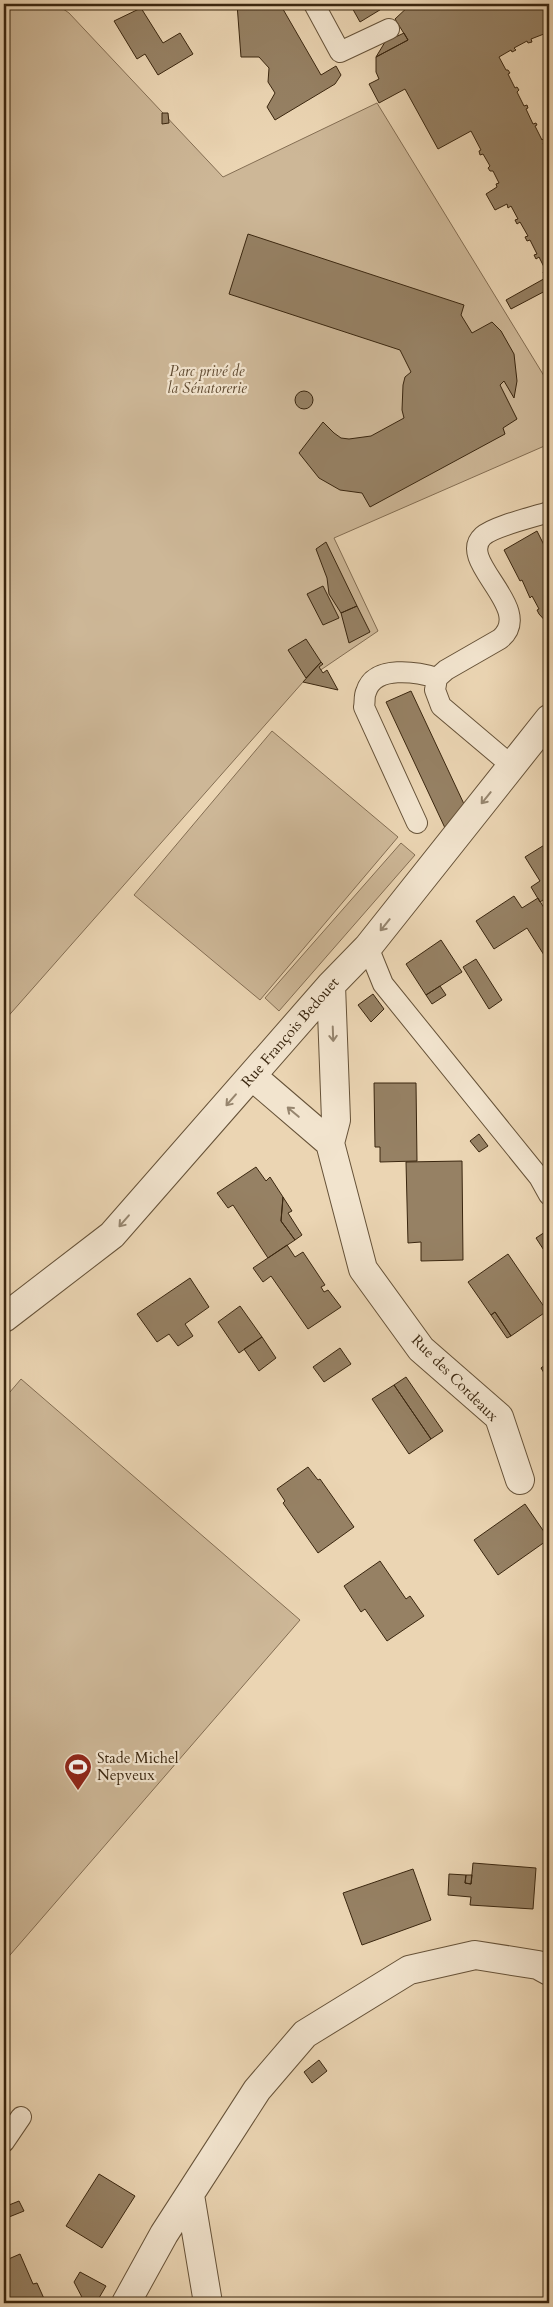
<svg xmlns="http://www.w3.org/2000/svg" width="553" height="2307" viewBox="0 0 553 2307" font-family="Cardo,serif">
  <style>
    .green { fill: #cdb797; stroke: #846e53 }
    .building { fill: #968164; stroke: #3a260f }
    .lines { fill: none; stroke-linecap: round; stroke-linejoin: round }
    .lane-casing { stroke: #665238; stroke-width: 22 }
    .street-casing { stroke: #665238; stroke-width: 30 }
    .lane { stroke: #f2e4ce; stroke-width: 20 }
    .street { stroke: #f2e4ce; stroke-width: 28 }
    .oneway { stroke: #96856e }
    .labels { text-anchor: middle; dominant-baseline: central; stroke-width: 4.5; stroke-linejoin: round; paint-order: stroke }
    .park-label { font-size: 15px; font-style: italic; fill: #5f4a31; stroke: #f2e4ce }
    .street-label { font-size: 15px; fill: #3a260f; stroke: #f2e4ce }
    .poi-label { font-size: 15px; fill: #3a260f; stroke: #f2e4ce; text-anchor: start }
  </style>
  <rect width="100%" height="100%" fill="#ebd5b3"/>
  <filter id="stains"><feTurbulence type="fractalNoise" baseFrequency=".004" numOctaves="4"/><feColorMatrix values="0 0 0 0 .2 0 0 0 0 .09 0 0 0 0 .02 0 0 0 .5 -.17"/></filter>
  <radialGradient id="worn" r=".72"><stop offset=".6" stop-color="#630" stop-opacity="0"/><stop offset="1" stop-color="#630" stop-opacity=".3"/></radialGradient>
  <!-- green -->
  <path class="green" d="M4 4H56L69 13 223 177 377 103 549 384V444L334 538 378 631 303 682 4 1021Z
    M272 731 398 837 260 1000 134 895Z
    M401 843 415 855 279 1011 265 998Z
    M21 1379 300 1620 4 1962V1399Z"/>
  <!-- building -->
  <path class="building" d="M237 4H280L321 75 336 66 341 75 335 84 275 120 267 107 275 93 268 82 269 68 259 57H241Z
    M350 4H388V5L360 22Z
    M411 4H469V6L473 4H549V32L531 39 532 42 528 43 527 41 514 48 516 50 512 52 511 50 499 57 506 70H508L510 73 508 74 515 88 517 87 519 90 517 92 524 106 527 105 528 108 526 109 533 124 536 123 537 125 535 126 542 140 544 138 546 141 543 143 549 154V276H545L543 272 546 271 539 257 536 259 534 255 537 254 530 240 527 241 525 237 528 236 520 222 517 224 515 220 518 219 511 206 508 208 507 204 495 210 486 194 497 187 496 184 499 183 493 171H490L488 168 490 166 483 154 480 155 479 151 481 150 471 131 438 149 405 89 379 103 369 84 379 79 376 72V57L408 40 395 19Z
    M141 8 163 43 180 33 193 54 158 75 145 54 137 59 114 21Z
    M404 33 408 40 376 57 385 42Z
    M162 113H168L169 123 162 124Z
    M248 234 464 305 461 315 472 333 492 322 501 331 514 354 517 381 514 398 504 381 500 385 517 419 503 428 505 434 370 507 362 493 340 490 319 478 299 453 323 422 334 433 341 438 349 439 371 436 404 418 402 410 403 385 405 377 411 372 400 350 229 294Z
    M549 276V289L511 309 506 300Z
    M295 400a9 9 0 1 1 18 0a9 9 0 1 1-18 0Z
    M537 531 549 555V625L539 614 537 610 539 609 532 596 530 598 522 580 520 581 504 550Z
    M326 542 357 606 341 613 329 594 327 578 316 549Z
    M323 586 339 618 323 625 307 594Z
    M357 606 370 632 349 643 341 613Z
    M306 639 321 662 306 678 288 650Z
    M321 662 323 664 319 667 323 673 327 670 338 690 303 682Z
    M411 691 464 804 445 828 386 702Z
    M546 844 549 849V896L540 902 531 887 540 881 525 857Z
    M514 896 522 908 538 898 549 916V963L527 928 494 949 476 921Z
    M441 940 462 972 426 995 406 964Z
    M476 959 502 1000 489 1009 463 967Z
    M440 986 446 995 432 1004 426 995Z
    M373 994 384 1009 371 1022 358 1005Z
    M374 1083H416L417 1161 380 1162V1147H375Z
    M479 1134 488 1146 479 1152 470 1141Z
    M462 1161 463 1260 421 1261V1242L408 1243 406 1162Z
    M256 1167 266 1181 270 1177 283 1197 281 1221 295 1240 268 1258 233 1205 228 1208 217 1193Z
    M283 1197 292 1211 288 1213 302 1235 295 1240 281 1221Z
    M545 1232 549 1238V1258L536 1238Z
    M287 1245 295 1257 303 1252 325 1285 321 1287 324 1292 328 1290 341 1307 308 1329 271 1276 263 1282 253 1268Z
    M508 1254 547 1311 511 1336 495 1312 491 1315 468 1282Z
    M190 1278 209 1307 185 1324 193 1336 178 1346 169 1334 157 1342 137 1314Z
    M240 1306 262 1337 239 1353 218 1322Z
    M495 1312 511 1336 507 1338 491 1315Z
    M262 1337 276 1358 259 1371 244 1349Z
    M340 1348 351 1364 324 1382 313 1367Z
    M549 1362V1381L541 1368Z
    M406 1377 443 1431 431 1439 394 1385Z
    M394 1385 431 1439 409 1454 372 1399Z
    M308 1467 318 1480 320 1479 354 1527 318 1553 283 1503 285 1501 277 1489Z
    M525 1504 549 1539 498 1575 474 1540Z
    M380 1561 406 1599 410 1596 424 1616 387 1641 365 1609 361 1612 344 1586Z
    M473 1863 536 1868 533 1909 470 1905 471 1897 448 1895 449 1874 466 1875 465 1883 471 1884Z
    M413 1869 431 1920 362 1945 343 1893Z
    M466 1875H472L471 1884 465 1883Z
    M319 2060 327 2071 312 2083 304 2072Z
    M99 2174 135 2196 102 2248 66 2226Z
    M19 2201 24 2211 9 2217 4 2207Z
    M20 2254 33 2284 37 2283 46 2303H4V2261Z
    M80 2272 106 2286 96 2303H85L74 2282Z"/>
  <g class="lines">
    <!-- lane casing -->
    <g class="lane-casing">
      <path id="lane" d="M314 4 340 52 389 29
        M512 766 441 706 435 690 437 678 446 670 500 639C537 609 455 561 483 536 494 526 534 517 549 512
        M417 823 364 707C365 703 364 696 366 692 374 664 418 672 437 678
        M368 947 383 984 539 1177 549 1195
        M4 2142 21 2117"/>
    </g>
    <!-- street casing -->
    <g class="street-casing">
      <path id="street" d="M331 985 336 1120 330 1143 363 1269 421 1349 499 1417 520 1480
        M252 1076 330 1143
        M4 1318 112 1235 331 985 368 947 549 719
        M190 2195 208 2303
        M126 2303 164 2234 257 2090 305 2034 409 1970 475 1955 538 1965 549 1971"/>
    </g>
    <!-- lane -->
    <use href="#lane" class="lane"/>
    <!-- street -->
    <use href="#street" class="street"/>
  </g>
  <!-- one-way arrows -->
  <defs><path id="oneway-shaft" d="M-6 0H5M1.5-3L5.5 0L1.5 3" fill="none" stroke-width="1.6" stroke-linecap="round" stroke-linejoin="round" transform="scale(1.25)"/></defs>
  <g class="oneway">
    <use href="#oneway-shaft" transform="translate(486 798) rotate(129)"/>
    <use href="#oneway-shaft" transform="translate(385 925) rotate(129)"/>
    <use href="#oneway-shaft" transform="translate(333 1034) rotate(88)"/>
    <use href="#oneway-shaft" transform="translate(231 1100) rotate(131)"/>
    <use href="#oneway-shaft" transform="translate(293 1112) rotate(-140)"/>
    <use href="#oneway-shaft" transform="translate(124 1221) rotate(131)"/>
  </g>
  <!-- icons -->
  <defs>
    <g id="stadium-pin" transform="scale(1.4375)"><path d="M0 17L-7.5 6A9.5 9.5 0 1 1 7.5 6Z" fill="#8f2418" stroke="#f2e4ce"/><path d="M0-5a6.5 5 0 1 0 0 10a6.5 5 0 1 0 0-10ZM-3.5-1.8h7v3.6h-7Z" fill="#fff"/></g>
  </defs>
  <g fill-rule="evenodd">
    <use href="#stadium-pin" x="78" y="1767"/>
  </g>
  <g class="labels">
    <!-- park labels -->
    <g class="park-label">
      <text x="207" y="371">Parc privé de<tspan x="207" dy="17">la Sénatorerie</tspan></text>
    </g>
    <!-- street labels -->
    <g class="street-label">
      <text transform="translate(290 1032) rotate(-49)">Rue François Bedouet</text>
      <text transform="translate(455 1378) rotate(45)">Rue des Cordeaux</text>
    </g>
    <!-- poi labels -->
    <g class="poi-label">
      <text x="97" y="1758">Stade Michel<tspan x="97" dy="17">Nepveux</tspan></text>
    </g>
  </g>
  <!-- margin -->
  <rect width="553" height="2307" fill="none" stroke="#ebd5b3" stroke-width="20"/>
  <rect x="5" y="5" width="543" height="2297" fill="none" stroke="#3a260f" stroke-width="2.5"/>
  <rect x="10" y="10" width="533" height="2287" fill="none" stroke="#3a260f"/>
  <rect width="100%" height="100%" filter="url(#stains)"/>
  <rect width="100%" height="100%" fill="url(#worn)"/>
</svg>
